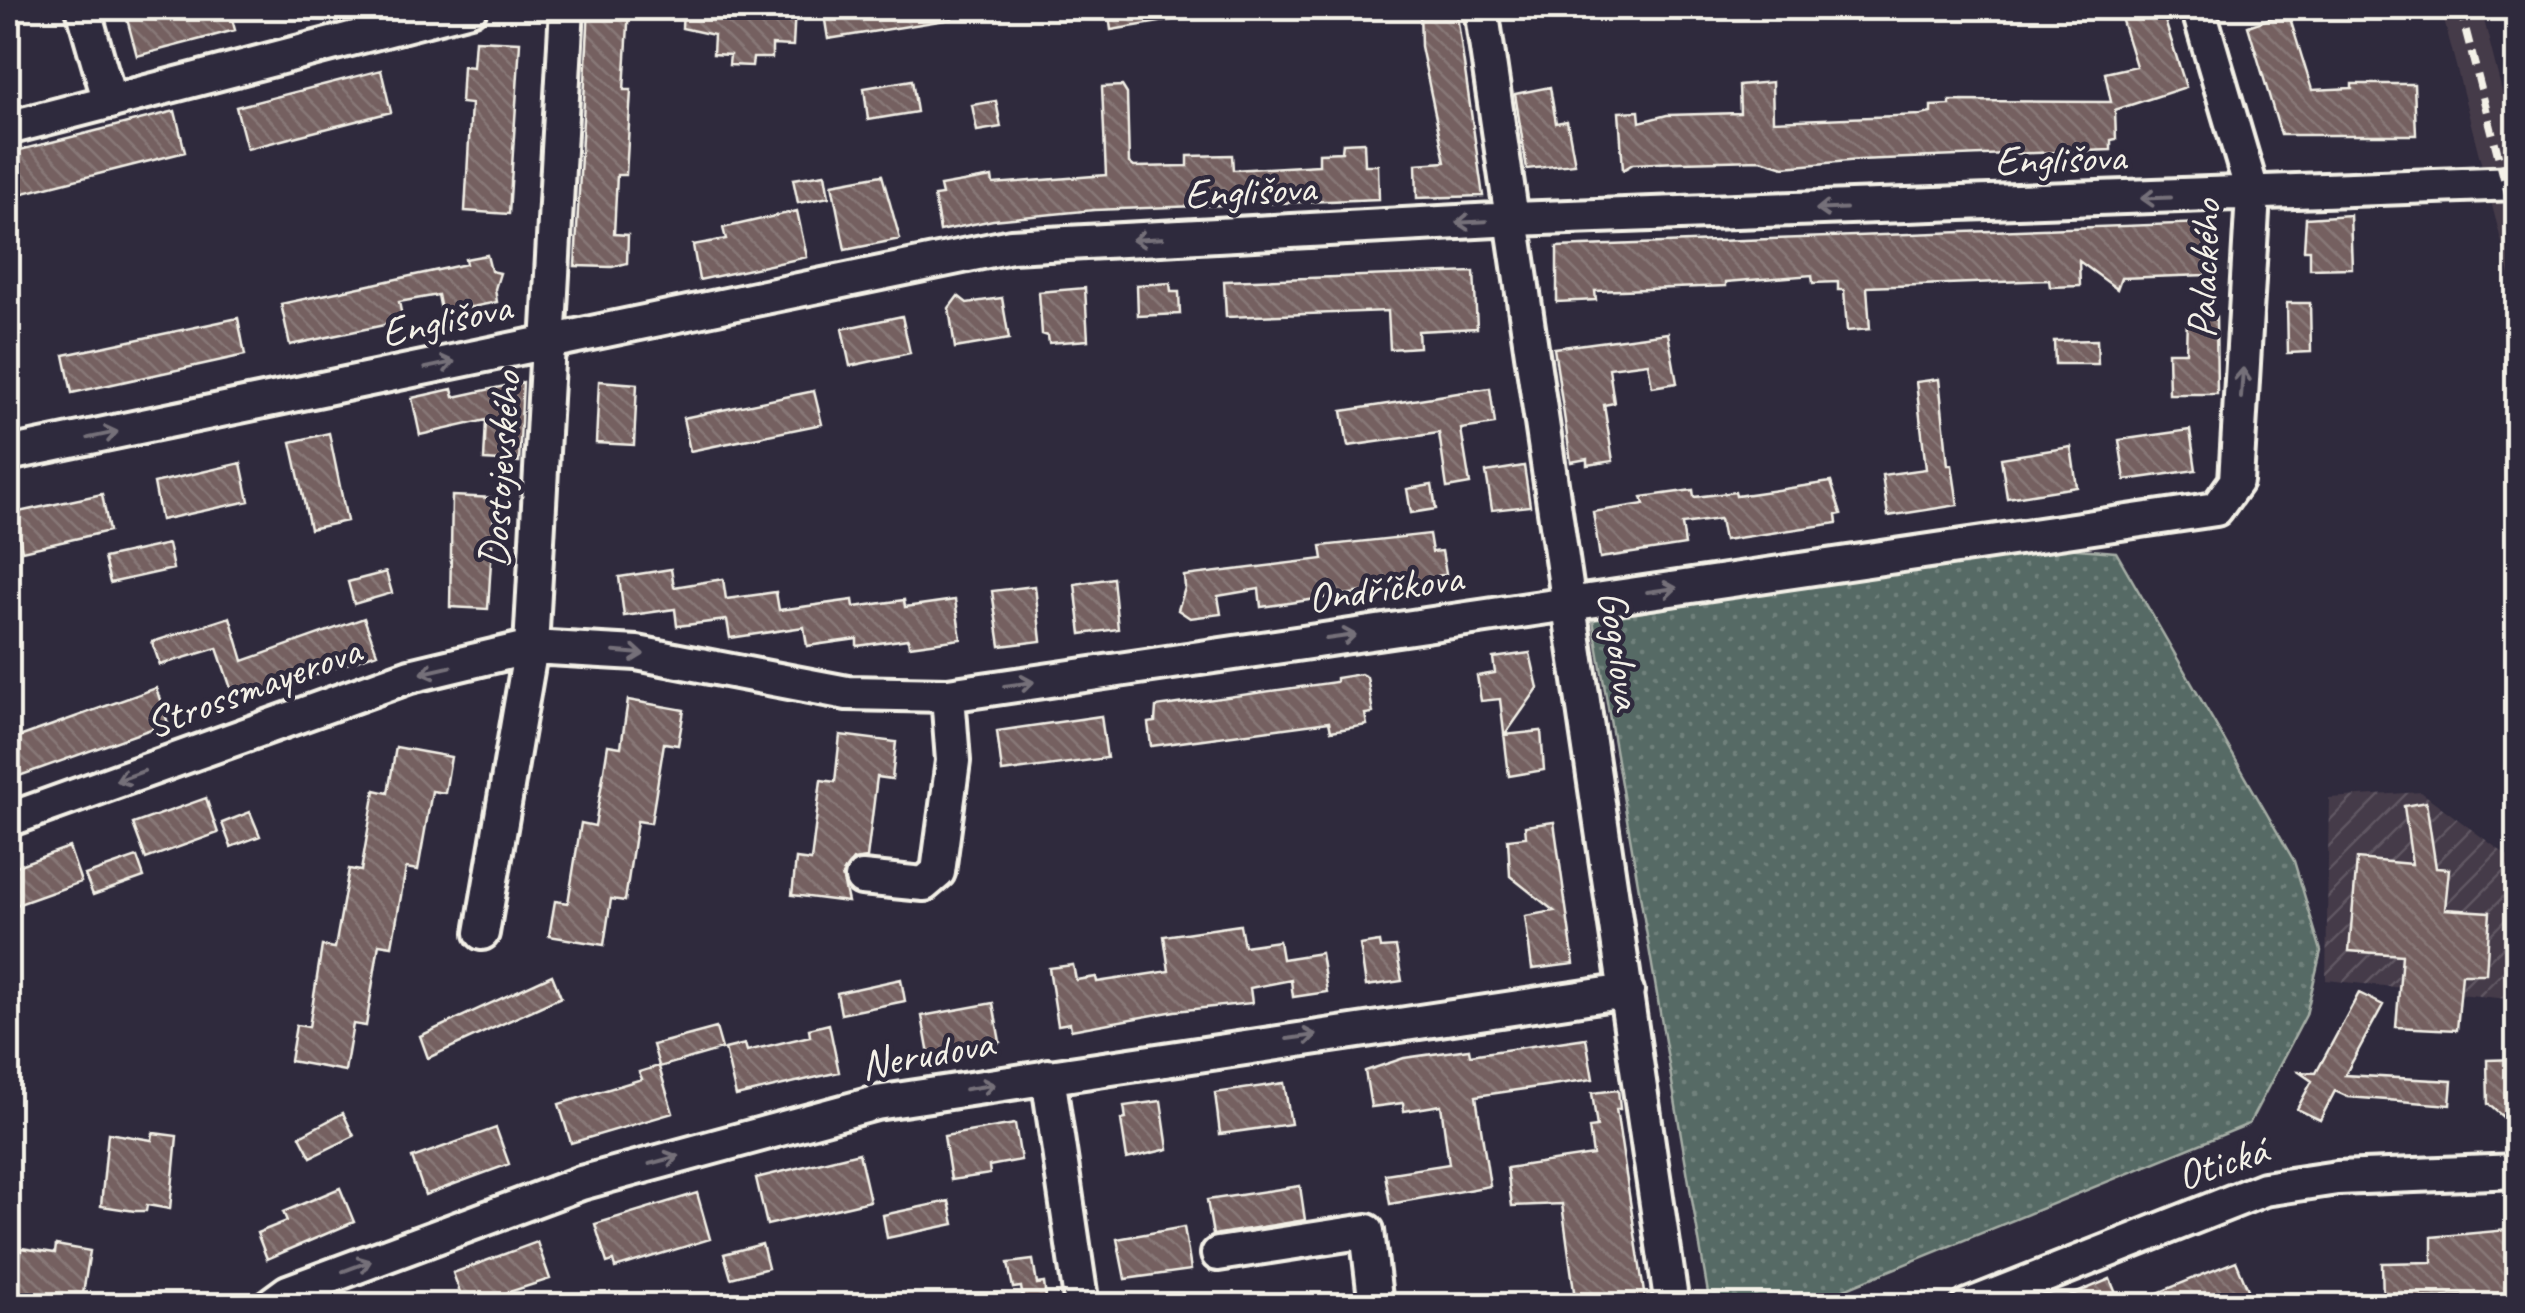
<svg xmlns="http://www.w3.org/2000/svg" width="2525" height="1313" viewBox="0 0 2525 1313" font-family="Caveat,sans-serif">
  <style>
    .built { fill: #443a48 }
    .industrial { fill: url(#industrial-furrows) }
    .garden { fill: url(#garden-dots); stroke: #a6aea6; stroke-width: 2.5 }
    .building { fill: url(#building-back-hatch); stroke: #f4f1e8; stroke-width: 2.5 }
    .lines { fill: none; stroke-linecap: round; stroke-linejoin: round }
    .minor-casing { stroke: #f4f1e8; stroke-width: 40 }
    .minor { stroke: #2f2a3d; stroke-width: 32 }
    .rail { stroke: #f4f1e8; stroke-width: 8; stroke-dasharray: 15 8; stroke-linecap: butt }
    .oneway { stroke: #747079 }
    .labels { text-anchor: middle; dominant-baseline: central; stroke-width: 9; stroke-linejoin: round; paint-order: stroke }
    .street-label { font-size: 42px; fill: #f4f1e8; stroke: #2f2a3d }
  </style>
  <defs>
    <pattern id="industrial-furrows" width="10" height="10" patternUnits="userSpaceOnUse" patternTransform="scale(2.5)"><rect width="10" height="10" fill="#443a48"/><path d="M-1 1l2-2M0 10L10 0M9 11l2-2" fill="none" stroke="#605762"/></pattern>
    <pattern id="garden-dots" width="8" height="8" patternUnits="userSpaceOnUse" patternTransform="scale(2.5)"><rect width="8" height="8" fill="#576b65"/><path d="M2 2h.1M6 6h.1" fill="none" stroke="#70817b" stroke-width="1.8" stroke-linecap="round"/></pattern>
    <pattern id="building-back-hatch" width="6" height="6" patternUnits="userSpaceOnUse" patternTransform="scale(2.5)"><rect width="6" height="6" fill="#746160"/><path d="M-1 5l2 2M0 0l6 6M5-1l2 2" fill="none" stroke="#887877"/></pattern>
  </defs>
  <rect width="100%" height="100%" fill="#2f2a3d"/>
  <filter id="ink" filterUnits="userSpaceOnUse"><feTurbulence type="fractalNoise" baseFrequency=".01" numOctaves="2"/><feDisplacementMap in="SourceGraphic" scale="20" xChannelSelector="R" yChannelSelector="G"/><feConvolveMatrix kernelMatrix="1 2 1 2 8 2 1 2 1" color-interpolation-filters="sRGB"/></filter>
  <g filter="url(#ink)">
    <!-- built -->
    <path class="built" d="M2441 8H2481L2517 151V302Z"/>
    <!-- industrial -->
    <path class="industrial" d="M2421 792 2517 863V1000L2326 980 2329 798Z"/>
    <!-- garden -->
    <path class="garden" d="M2052 547 2116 552 2294 861 2321 951 2306 1015 2249 1124 1805 1305H1710L1593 620Z"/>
    <!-- building -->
    <path class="building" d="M124 8H229L235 30 137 56Z
      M589 8H629L624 90H631L626 175H617L614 234 628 235 627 263 612 267 575 266Z
      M683 8H795L793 46 772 45V58H753L752 66 729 65 730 55 713 54 714 35 682 28Z
      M823 8H951L952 19 828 39Z
      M1108 8H1177L1178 19 1111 30Z
      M1420 8H1456L1483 196 1417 198 1416 164 1445 162 1421 46Z
      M2118 8H2161L2186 87 2115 110 2116 139 2111 140V150L1859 160 1784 167 1761 160 1680 162 1633 164 1623 170 1619 112 1639 111 1640 122 1667 115 1740 113 1739 85 1772 82 1773 121 1921 115 1931 113V106L1950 105V101L2111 102 2105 73 2136 66Z
      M2288 12 2312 90 2352 88V84H2414L2416 135H2281L2248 26Z
      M475 40 520 42 509 214 465 211 471 104 461 103 463 66 473 67Z
      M381 70 391 112 247 149 236 107Z
      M912 80 917 112 868 120 864 88Z
      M1122 86 1127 94 1129 163 1134 167 1188 166V156L1232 155 1233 170 1319 165V153L1342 152 1343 143 1364 142 1365 165H1378L1379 199 1094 210 993 220 940 231 934 196 942 195 940 186 992 177 993 184 1106 175 1102 87Z
      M1550 87 1556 123 1567 121 1575 164 1527 169 1515 94Z
      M996 101 1001 127 977 131 972 105Z
      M175 111 185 152 8 197V153Z
      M825 174 829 197 798 203 793 179Z
      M882 175 900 239 845 250 832 184Z
      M797 211 807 257 699 280 693 245 726 239 723 228Z
      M2350 215 2352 268 2310 269V250H2304L2306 218Z
      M2204 223 2206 275 2121 278 2117 289 2079 261 2080 286 2050 287 2049 280 1867 287 1870 329 1847 331 1844 290H1838V282L1813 283 1812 275 1726 282V286L1595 291 1596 300 1557 302V247Z
      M487 255 491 271 500 273 495 289 497 302 452 311 441 310 438 295 399 302 403 321 290 345 281 304 466 264 465 259Z
      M1474 272 1477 328 1418 331 1419 347 1390 349 1388 311 1226 317 1224 281Z
      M1170 283 1171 292H1179L1180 314 1138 316 1137 285Z
      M1085 288 1088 340 1049 343 1048 336 1042 334 1039 292Z
      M958 296 967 303 1002 298 1009 339 955 348 949 308Z
      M2287 303H2310L2311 352 2288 353Z
      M902 316 910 353 850 366 842 329Z
      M2187 316H2216L2217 394H2169L2168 352H2186Z
      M238 318 245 355 72 393 64 355Z
      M1668 333 1677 383 1652 387 1648 363 1609 368 1614 403 1604 405 1613 461 1587 465V459L1571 462 1554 348Z
      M2097 340 2098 364H2055L2054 341Z
      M1939 379 1948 465H1952L1958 505 1888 516 1882 475 1926 469 1916 382Z
      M599 381 637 384 634 445 596 443Z
      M523 382 519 462 484 460 486 420 420 435 412 398 452 389 454 397Z
      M1490 388 1495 424 1461 429 1470 484 1447 488 1439 433 1348 446 1342 411Z
      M814 391 822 424 690 451 683 418Z
      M2190 430 2196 470 2125 480 2119 440Z
      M329 433 347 521 310 529 291 442Z
      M2071 447 2077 487 2007 498 2001 458Z
      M241 463 249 501 161 520 154 483Z
      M1524 466 1530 506 1492 510 1486 472Z
      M1831 482 1841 514 1836 515 1837 523 1724 540 1720 519 1682 524 1685 545 1600 558 1593 512 1644 504 1642 497 1693 490 1694 497 1735 492 1736 496Z
      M1432 485 1436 509 1411 513 1407 489Z
      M102 494 109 531 22 551 14 513Z
      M452 496 495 498 488 609 450 607Z
      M1429 534 1432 552 1442 551 1446 574 1437 576 1428 590 1419 584 1261 607 1259 589 1218 596 1221 614 1190 618 1178 610 1185 588 1184 576 1323 559 1321 546Z
      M168 544 173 569 110 583 104 558Z
      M671 569 674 587 723 579 726 599 776 592 779 610 853 600 854 607 904 600 905 607 955 600 961 639 909 646 908 639 857 646V639L807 646 804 627 730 638 727 620 677 626 675 609 624 616 619 577Z
      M386 572 392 593 354 604 348 582Z
      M1113 578 1118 629 1081 634 1075 584Z
      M1035 586 1041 641 1000 646 992 591Z
      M230 617 243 661 364 618 377 653 236 703 217 648 160 665 152 642Z
      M1530 653 1538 688 1505 735 1541 731 1544 770 1509 776 1500 699 1481 701 1477 676 1495 673 1493 658Z
      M1361 674 1367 677 1373 713 1365 714 1367 725 1331 731 1329 722 1151 746 1148 723 1155 722 1156 707 1336 682V678Z
      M156 688 168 723 8 780V741Z
      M628 700 684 710 678 745 664 743 651 823 637 821 625 901 611 899 604 945 549 936 555 901 568 903 581 823 595 826 608 745 621 747Z
      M1101 716 1107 758 1002 772 997 731Z
      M840 735 896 742 892 779 877 777 867 858 853 860 842 875 848 902 792 895 796 859 811 861 821 780 835 782Z
      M396 747 451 757 445 793 432 791 418 870 406 868 392 946 379 944 366 1026 353 1024 345 1071 290 1061 296 1025 309 1027 322 946 335 948 349 869 361 871 375 790 388 793Z
      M206 798 218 833 146 859 133 824Z
      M2426 802 2436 868 2449 869 2445 909 2490 912 2486 974H2462L2457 1030 2396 1027 2402 955 2349 951 2357 859 2412 864 2404 806Z
      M250 812 260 836 231 847 222 823Z
      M1554 822 1574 964 1532 969 1525 916 1554 911 1510 876 1508 839 1526 837 1525 826Z
      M69 847 81 882 8 908V869Z
      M137 857 144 877 93 895 85 875Z
      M1240 925 1244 946 1279 941 1282 959 1321 953 1327 992 1293 997 1291 980 1250 988 1252 1003 1175 1011 1071 1030 1070 1023 1058 1025 1049 968 1073 965 1076 980 1096 977 1097 982 1169 971 1164 936Z
      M1379 942 1380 948 1396 947 1402 981 1366 986 1360 945Z
      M552 975 561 997 428 1058 420 1036Z
      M901 979 905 1001 841 1014 837 993Z
      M2359 993 2383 1005 2345 1075 2452 1081 2450 1105 2348 1097 2335 1091 2320 1120 2297 1109 2312 1081 2299 1072 2316 1073Z
      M993 1003 1000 1042 929 1055 922 1016Z
      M829 1024 839 1072 736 1096 725 1049 745 1044 747 1051 810 1036 809 1029Z
      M716 1028 722 1049 659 1067 673 1113 571 1143 559 1104 642 1079 639 1072 659 1066 653 1045Z
      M1586 1038 1593 1079 1476 1096 1490 1186 1390 1204 1385 1174 1449 1164 1441 1105 1404 1111 1403 1103 1371 1107 1365 1071 1404 1058 1469 1049 1470 1055Z
      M2518 1059V1113L2504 1118 2488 1104 2487 1060Z
      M1284 1083 1291 1124 1220 1134 1215 1093Z
      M1618 1090 1620 1109H1616L1646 1306H1576L1562 1204 1512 1206 1507 1168 1593 1155 1589 1128 1597 1127 1592 1093Z
      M1161 1101 1168 1149 1127 1159 1121 1120 1126 1119 1124 1106Z
      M343 1113 354 1136 311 1157 300 1136Z
      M1015 1124 1021 1160 989 1166 990 1174 951 1180 944 1136Z
      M496 1128 509 1164 425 1195 412 1158Z
      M108 1133 152 1140 153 1133 177 1136 170 1209 147 1205 146 1211H135L101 1206Z
      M859 1153 870 1201 767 1225 756 1178Z
      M1300 1186 1305 1220 1213 1235 1207 1200Z
      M340 1188 354 1222 267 1259 257 1233 287 1221 283 1212Z
      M697 1193 710 1239 615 1268 613 1261 607 1263 595 1224Z
      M949 1201 954 1224 887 1238 883 1215Z
      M1184 1227 1191 1270 1125 1279 1117 1239Z
      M2518 1229V1305L2491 1306 2490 1295 2383 1299 2382 1263 2432 1262V1237Z
      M537 1242 550 1279 465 1306 453 1273Z
      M762 1244 768 1268 731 1278 724 1254Z
      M56 1245 90 1251 81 1306H16L21 1248 55 1253Z
      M1033 1260 1037 1284 1044 1283 1047 1306H1024L1021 1287 1013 1288 1008 1263Z
      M2236 1261 2255 1306H2128V1305Z
      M2110 1279 2121 1306H2048V1305Z"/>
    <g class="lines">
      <!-- minor casing -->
      <g class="minor-casing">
        <path id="minor" d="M83 8 110 102
          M1481 8 1672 1306
          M8 128 470 8
          M8 454 1011 246 1514 219 2518 183
          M8 820 410 676 531 647 637 653 847 693 948 695 2216 509 2236 481 2253 195 2198 8
          M862 878 924 884 938 872 953 761 948 695
          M482 933 531 647 567 8
          M1048 1076 1082 1306
          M1218 1254 1367 1231 1376 1306
          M269 1306 288 1292 581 1183 876 1103 1627 991
          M1968 1306 2264 1189 2337 1178 2518 1171"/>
      </g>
      <!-- minor -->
      <use href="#minor" class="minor"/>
      <!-- rail -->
      <path class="rail" d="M2460 8 2518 232"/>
    </g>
    <!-- one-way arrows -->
    <defs><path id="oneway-shaft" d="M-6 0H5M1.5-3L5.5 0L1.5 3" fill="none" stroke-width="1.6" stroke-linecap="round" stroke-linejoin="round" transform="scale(2.5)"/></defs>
    <g class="oneway">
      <use href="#oneway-shaft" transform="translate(2156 198) rotate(178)"/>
      <use href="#oneway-shaft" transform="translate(1831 209) rotate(178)"/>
      <use href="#oneway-shaft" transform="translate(1471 222) rotate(177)"/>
      <use href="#oneway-shaft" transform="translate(1147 239) rotate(177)"/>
      <use href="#oneway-shaft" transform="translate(440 365) rotate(-12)"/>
      <use href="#oneway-shaft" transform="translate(2242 383) rotate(-86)"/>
      <use href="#oneway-shaft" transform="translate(103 435) rotate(-12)"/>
      <use href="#oneway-shaft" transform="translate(1662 590) rotate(-8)"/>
      <use href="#oneway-shaft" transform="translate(1341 637) rotate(-8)"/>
      <use href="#oneway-shaft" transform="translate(629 653) rotate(5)"/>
      <use href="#oneway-shaft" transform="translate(436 670) rotate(167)"/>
      <use href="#oneway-shaft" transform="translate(1019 684) rotate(-8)"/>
      <use href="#oneway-shaft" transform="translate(130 776) rotate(160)"/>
      <use href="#oneway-shaft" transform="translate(1302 1037) rotate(-8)"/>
      <use href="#oneway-shaft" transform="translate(980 1087) rotate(-9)"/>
      <use href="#oneway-shaft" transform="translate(664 1160) rotate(-15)"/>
      <use href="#oneway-shaft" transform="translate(357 1266) rotate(-21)"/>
    </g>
  </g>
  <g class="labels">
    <!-- street labels -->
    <g class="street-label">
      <text transform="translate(2060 159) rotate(-2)">Englišova</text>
      <text transform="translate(1250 191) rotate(-3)">Englišova</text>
      <text transform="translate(2204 269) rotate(-88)">Palackého</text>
      <text transform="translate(446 320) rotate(-12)">Englišova</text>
      <text transform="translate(500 470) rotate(-86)">Dostojevského</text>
      <text transform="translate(1385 588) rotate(-8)">Ondříčkova</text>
      <text transform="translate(1620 650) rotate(82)">Gogolova</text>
      <text transform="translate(253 687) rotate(-20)">Strossmayerova</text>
      <text transform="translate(927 1054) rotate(-10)">Nerudova</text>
      <text transform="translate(2222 1163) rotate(-18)">Otická</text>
    </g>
  </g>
  <!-- margin -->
  <rect width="2525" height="1313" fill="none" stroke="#2f2a3d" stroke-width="40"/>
  <rect x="20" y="20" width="2485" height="1273" fill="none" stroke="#f4f1e8" stroke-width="4" filter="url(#ink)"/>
</svg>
